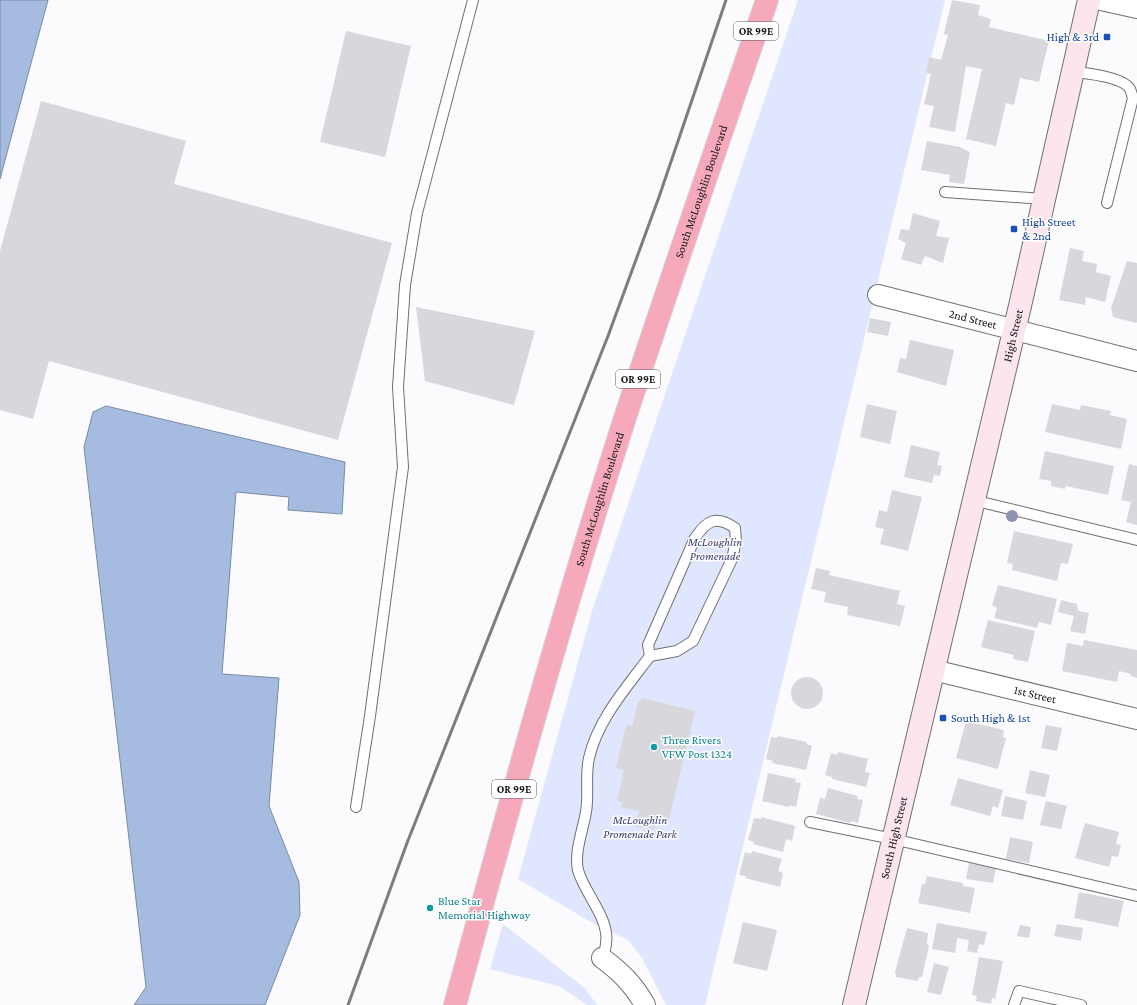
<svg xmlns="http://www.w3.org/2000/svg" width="1137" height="1005" viewBox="0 0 1137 1005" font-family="'Crimson Pro',serif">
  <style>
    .green { fill: #e1e6ff }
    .water { fill: #a5bce0; stroke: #7a8aa3 }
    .building { fill: #d8d8dc }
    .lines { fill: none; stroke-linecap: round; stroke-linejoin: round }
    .lane-casing { stroke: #6f7073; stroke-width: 12 }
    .street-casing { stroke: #6f7073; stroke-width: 22 }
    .secondary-casing { stroke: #6f7073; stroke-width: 24 }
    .highway-casing { stroke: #d9d9da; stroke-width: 24 }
    .lane { stroke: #fff; stroke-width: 10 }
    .street { stroke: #fff; stroke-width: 20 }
    .secondary { stroke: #fce5eb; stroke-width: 22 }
    .highway { stroke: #f6a9bb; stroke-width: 22 }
    .rail { stroke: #7d7d7f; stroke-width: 3 }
    .tree { fill: #9092b0 }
    .transit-dot { fill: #1a4fb4; stroke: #fff; stroke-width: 1.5 }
    .culture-dot { fill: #0f9aa8; stroke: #fff; stroke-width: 1.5 }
    .labels { text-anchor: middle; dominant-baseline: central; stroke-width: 3; stroke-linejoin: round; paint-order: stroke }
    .shield { fill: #fff; stroke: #5a5a5c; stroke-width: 1 }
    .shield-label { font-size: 11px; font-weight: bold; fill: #141416 }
    .transit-label { font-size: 12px; fill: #164399; stroke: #fff; text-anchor: start }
    .street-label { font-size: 12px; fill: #141416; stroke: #fff }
    .park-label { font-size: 12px; font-style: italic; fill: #383c70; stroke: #fff }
    .culture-label { font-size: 12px; fill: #0d838f; stroke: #fff; text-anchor: start }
  </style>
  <rect width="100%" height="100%" fill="#fbfbfe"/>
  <!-- green -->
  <path class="green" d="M798 0H945L705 1005H666L642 958 628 940 596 925 518 879 592 611Z
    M503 924 585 988 597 1005H587L559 986 490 969Z"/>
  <!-- water -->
  <path class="water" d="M0 0H48L0 179Z
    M106 406 345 462 342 514 288 510 289 497 236 492 222 674 279 678 269 806 299 882 300 915 265 1005H134L146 987 84 447 93 412Z"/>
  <!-- building -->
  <path class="building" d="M952 0 980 5 978 15 991 19 989 27 1049 41 1039 82 1020 78 1014 105 1006 103 996 146 966 139 982 69 966 66 955 132 929 127 934 106 924 104 931 74 926 73 929 57 941 60 948 35 944 34Z
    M346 31 411 46 385 157 320 142Z
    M41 101 186 141 174 184 392 243 338 440 49 361 33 419 0 410V251Z
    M927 141 960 147 970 152 964 184 949 182 950 175 921 170Z
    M913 213 940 221 936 236 949 238 943 263 925 256 921 265 901 259 906 243 898 239 901 229 909 230Z
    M1070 248 1084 251 1082 261 1097 264 1096 272 1111 276 1105 302 1086 297 1085 305 1059 300Z
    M1127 261 1137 263V322L1136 323 1113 317 1111 308Z
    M416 307 535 331 514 405 425 381Z
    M870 318 891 322 888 336 867 332Z
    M910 340 954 350 946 386 897 372 900 358 906 359Z
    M867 404 897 411 890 444 860 437Z
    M1052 404 1080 410 1081 405 1111 411 1110 415 1127 419 1121 449 1045 432Z
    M911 445 940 452 937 465 942 466 940 476 934 475 932 483 904 477Z
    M1045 451 1114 466 1108 495 1066 486 1065 489 1051 486V481L1039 479Z
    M1129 464 1137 466V525L1126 522 1131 502 1121 500Z
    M892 490 922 497 908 551 880 544 884 529 875 527 879 510 887 512Z
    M1014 531 1073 544 1068 564 1061 563 1057 581 1012 570 1013 564 1007 563Z
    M816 568 830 571 829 575 900 591 897 604 905 606 900 626 847 615 848 607 824 602 826 592 811 589Z
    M998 585 1057 599 1051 625 1039 622 1037 628 994 618 997 608 992 605Z
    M1061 600 1077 604 1078 611 1089 613 1085 634 1070 631 1074 616 1058 612Z
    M988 620 1035 631 1028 662 1013 659 1014 655 981 647Z
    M1084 640 1137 650V678L1131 676V674L1119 671 1117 682 1062 671 1067 643 1083 646Z
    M791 693a16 16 0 1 1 32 0a16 16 0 1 1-32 0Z
    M642 698 695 711 669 820 657 817 654 830 635 826 639 811 621 807 622 802 617 801 624 770 616 768 626 725 632 726 637 705Z
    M966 721 1004 730 1003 737 1006 738 998 769 956 758Z
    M1046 725 1062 728 1057 751 1041 748Z
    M778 736 807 742 806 744 812 746 806 770 772 763 773 761 766 759 771 737 777 738Z
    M838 752 868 759 865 772 870 773 866 787 832 779V777L825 775 831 753 837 755Z
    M1030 770 1050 775 1045 797 1025 793Z
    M768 773 796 779 795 782 801 783 796 807 790 805 789 807 762 801Z
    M958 778 1003 790 998 808 993 806 990 816 950 805Z
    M828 788 858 796 857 799 863 800 858 823 851 821 850 823 816 814 820 798 825 799Z
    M1005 796 1027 801 1023 820 1001 816Z
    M1046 801 1067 806 1061 829 1040 825Z
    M761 817 795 826 792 841 786 839 783 852 753 844 754 842 748 840 754 818 761 819Z
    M1085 823 1119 832 1116 844 1121 845 1118 857 1112 856 1109 867 1075 858Z
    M1010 837 1033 842 1029 863 1006 859Z
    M752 851 782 859 778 871 783 873 780 887 745 878 746 876 739 875 745 852 751 854Z
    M969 863 996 868 993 883 966 879Z
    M927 876 963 883V886L975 888 970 913 918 903 922 884H925Z
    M1079 892 1124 901 1118 927 1074 918Z
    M743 922 777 930 767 971 733 963Z
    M937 923 987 932 984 945 979 944 977 953 967 951 969 940 957 938 955 953 932 949Z
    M1057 924 1083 928 1081 941 1054 936Z
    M1020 925 1031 927 1029 938 1017 936Z
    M907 928 928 933 927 944 929 946 922 977H919L918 981 896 977 895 972Z
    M979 957 1003 961 995 999 992 998 991 1004 976 1001 977 996 972 995Z
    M934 963 949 967 941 995 927 992Z"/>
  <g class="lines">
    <!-- lane casing -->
    <g class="lane-casing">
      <path id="lane" d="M1073 72C1086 73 1123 77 1130 89 1131 91 1132 95 1133 98L1107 203
        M945 192 1043 199
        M973 500 1137 540
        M356 807 370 716 403 467 398 387 405 285 417 213 473 0
        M810 822 893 839 1137 896
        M602 958C604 953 606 948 606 943 610 919 584 893 578 870 574 852 583 830 586 812 589 795 585 775 589 758 598 719 627 687 650 656L677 651 693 641 732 559 736 541 735 528C716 515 707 520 695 538L648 645 650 656
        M1014 1005 1019 991 1081 1005"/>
    </g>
    <!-- street casing -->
    <g class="street-casing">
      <g id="street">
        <path d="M1101 0 1137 8"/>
        <path id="s1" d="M878 295 1137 361"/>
        <path id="s2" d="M933 670 1137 719"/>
        <path d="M602 958C621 972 634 985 645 1005"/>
      </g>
    </g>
    <!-- secondary casing -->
    <g class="secondary-casing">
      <g id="secondary">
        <path id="s3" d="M854 1005 1020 306 1089 0"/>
      </g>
    </g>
    <!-- highway casing -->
    <g class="highway-casing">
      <g id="highway">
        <path id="s4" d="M455 1005C508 809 562 614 624 421 670 280 719 140 767 0"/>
      </g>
    </g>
    <!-- lane -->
    <use href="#lane" class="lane"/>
    <!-- street -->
    <use href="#street" class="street"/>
    <!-- secondary -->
    <use href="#secondary" class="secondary"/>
    <!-- highway -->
    <use href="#highway" class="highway"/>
    <!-- rail -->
    <path class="rail" d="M348 1005 407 843 608 336 659 197 726 0"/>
  </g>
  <!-- trees -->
  <circle class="tree" cx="1012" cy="516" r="6"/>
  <!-- markers -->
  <g class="transit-dot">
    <rect x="1103" y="33" width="8" height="8" rx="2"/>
    <rect x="1010" y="225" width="8" height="8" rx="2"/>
    <rect x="939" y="714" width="8" height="8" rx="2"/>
  </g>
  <g class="culture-dot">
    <circle cx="654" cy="747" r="4"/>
    <circle cx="430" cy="908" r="4"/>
  </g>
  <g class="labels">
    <!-- shield labels -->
    <g class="shield">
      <rect x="734" y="22" width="44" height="18" rx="3"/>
      <rect x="616" y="370" width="44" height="18" rx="3"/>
      <rect x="492" y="780" width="44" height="18" rx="3"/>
    </g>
    <g class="shield-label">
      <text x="756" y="31">OR 99E</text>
      <text x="638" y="379">OR 99E</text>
      <text x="514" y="789">OR 99E</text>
    </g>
    <!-- transit labels -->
    <g class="transit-label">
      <text x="1099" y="37" text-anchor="end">High &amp; 3rd</text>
      <text x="1022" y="222">High Street<tspan x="1022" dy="14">&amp; 2nd</tspan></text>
      <text x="951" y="718">South High &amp; 1st</text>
    </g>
    <!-- street labels -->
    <g class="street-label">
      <text stroke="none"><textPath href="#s4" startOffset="850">South McLoughlin Boulevard</textPath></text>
      <text stroke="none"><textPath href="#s1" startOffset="98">2nd Street</textPath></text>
      <text stroke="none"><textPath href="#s3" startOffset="688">High Street</textPath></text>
      <text stroke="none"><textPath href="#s4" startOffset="526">South McLoughlin Boulevard</textPath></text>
      <text stroke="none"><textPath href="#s2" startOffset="105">1st Street</textPath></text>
      <text stroke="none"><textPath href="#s3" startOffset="172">South High Street</textPath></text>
    </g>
    <!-- park labels -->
    <g class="park-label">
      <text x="715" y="542">McLoughlin<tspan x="715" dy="14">Promenade</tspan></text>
      <text x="640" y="820">McLoughlin<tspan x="640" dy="14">Promenade Park</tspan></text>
    </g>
    <!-- culture labels -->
    <g class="culture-label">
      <text x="662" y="740">Three Rivers<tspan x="662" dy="14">VFW Post 1324</tspan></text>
      <text x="438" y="901">Blue Star<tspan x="438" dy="14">Memorial Highway</tspan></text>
    </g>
  </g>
</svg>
